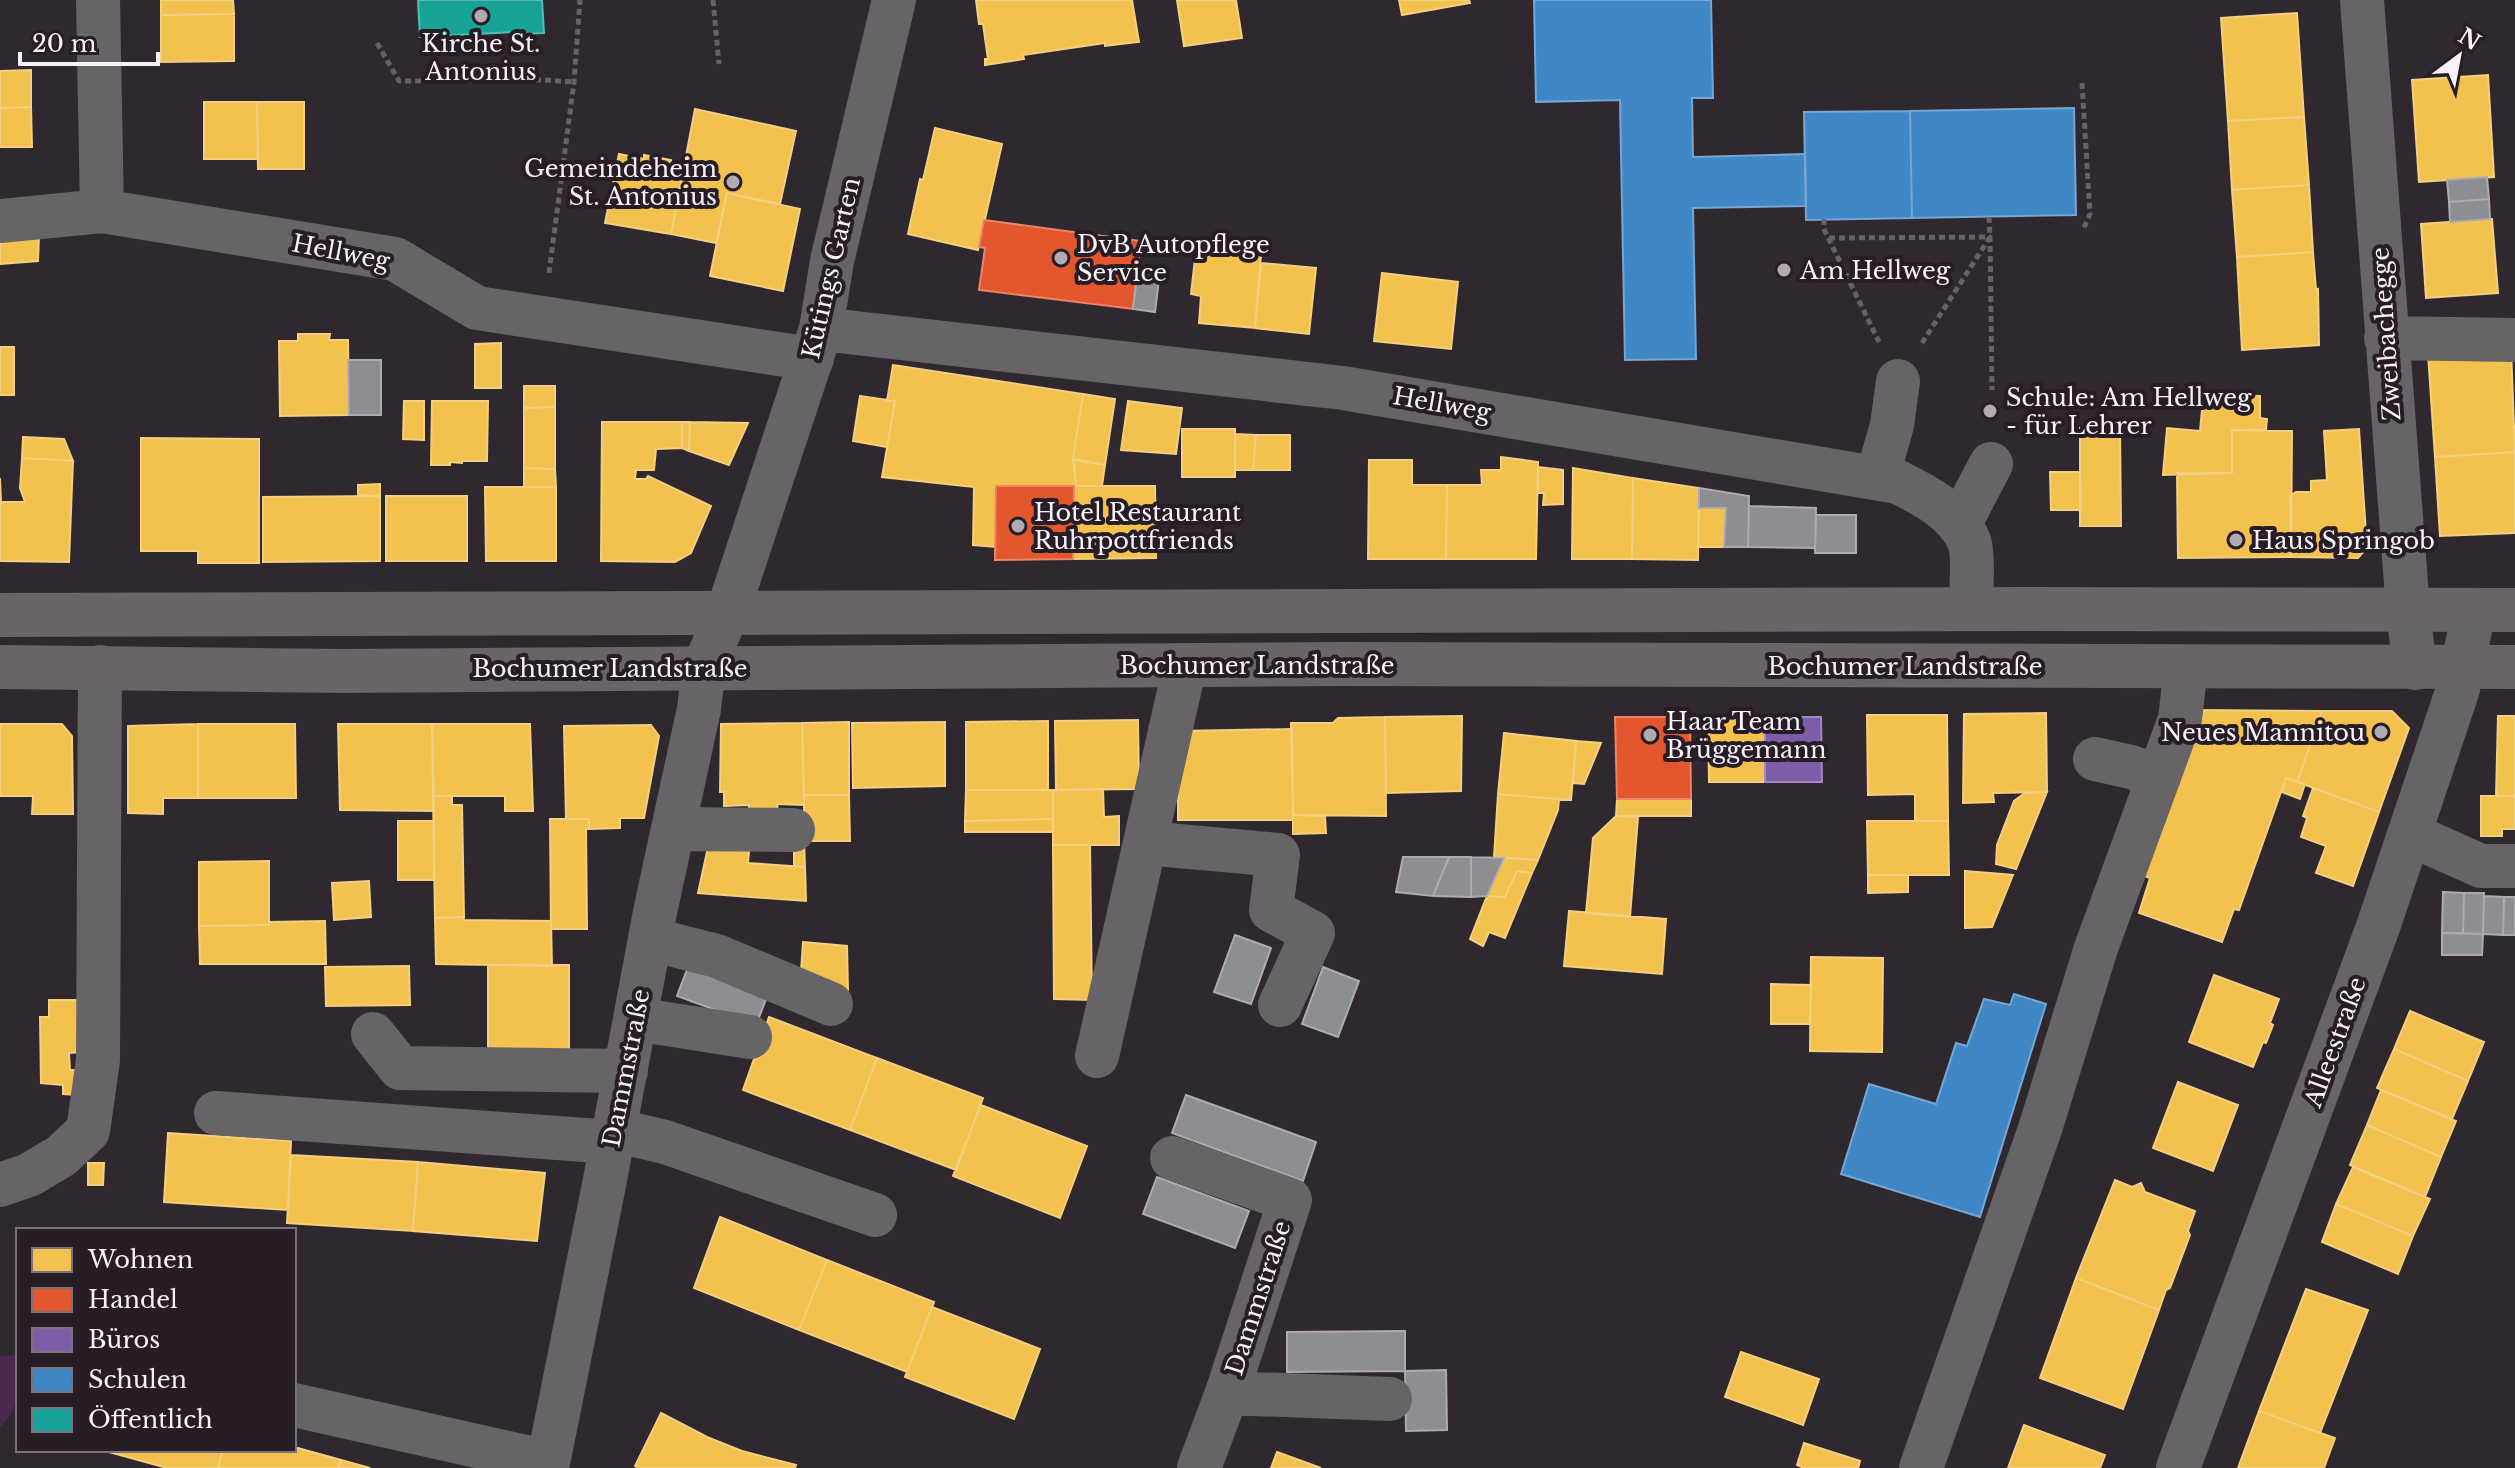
<svg xmlns="http://www.w3.org/2000/svg" width="2515" height="1468" viewBox="0 0 2515 1468" font-family="'Libre Baskerville',serif">
  <style>
    .green { fill: #4a294c }
    .homes { fill: #f2c14e; stroke: #f4cf81; stroke-width: 2 }
    .shops { fill: #e4572e; stroke: #ea856a; stroke-width: 2 }
    .offices { fill: #7b5ea7; stroke: #a08abf; stroke-width: 2 }
    .schools { fill: #3f88c5; stroke: #76a7d4; stroke-width: 2 }
    .public { fill: #17a398; stroke: #5abab4; stroke-width: 2 }
    .industry { fill: #8d8d92; stroke: #adabb0; stroke-width: 2 }
    .lines { fill: none; stroke-linecap: round; stroke-linejoin: round }
    .path { stroke: #666266; stroke-width: 5; stroke-dasharray: 6 4; stroke-linecap: butt }
    .minor { stroke: #666466; stroke-width: 44 }
    .major { stroke: #686468; stroke-width: 44 }
    .poi-dot { fill: #b1aab1; stroke: #271d27; stroke-width: 3 }
    .labels { text-anchor: middle; dominant-baseline: central; stroke-width: 8; stroke-linejoin: round; paint-order: stroke }
    .poi-label { font-size: 24px; fill: #f7f0f7; stroke: #271d27; text-anchor: start }
    .street-label { font-size: 24px; fill: #f7f0f7; stroke: #271d27 }
  </style>
  <rect width="100%" height="100%" fill="#2f292f"/>
  <!-- green -->
  <path class="green" d="M18 1355C18 1382 22 1408 0 1427V1356Z"/>
  <!-- homes -->
  <path class="homes" d="M161 0H233L234 14 161 15Z
    M976 0H1132L1139 42 1105 46V43L1023 55 1024 59 985 65V59H988L983 24H979Z
    M1177 0H1236L1242 38 1184 46Z
    M1399 0H1469L1470 3 1402 15Z
    M2297 13 2304 117 2228 121 2221 18Z
    M234 14V61L161 62V15Z
    M31 70V107L0 108V71Z
    M2488 75 2494 177 2419 182 2412 80Z
    M204 102H257L258 159H204Z
    M257 102H304V169H258Z
    M31 107 32 147H0V108Z
    M695 109 796 131 780 204 727 193 716 243 671 234Z
    M2304 117 2309 185 2232 190 2228 121Z
    M935 128 1002 144 978 250 908 234 920 179 923 180Z
    M619 154 644 159V155L671 160 669 168 683 171 671 234 605 223Z
    M2309 185 2313 252 2237 257 2232 190Z
    M727 193 800 209 783 291 710 276Z
    M2492 219 2498 293 2426 298 2421 224Z
    M39 234 38 261 0 264V236Z
    M1197 241 1229 245V252L1261 255 1255 328 1199 323 1201 296 1191 294Z
    M2313 252 2316 290 2318 289 2319 345 2242 350 2237 257Z
    M1261 263 1316 268 1309 334 1255 328Z
    M1382 273 1458 282 1451 349 1374 341Z
    M298 334H330L329 340H348L349 415 280 416 279 341H298Z
    M501 343V388H475V344Z
    M0 347H14V395H0Z
    M2511 349 2515 452 2435 457 2428 354Z
    M893 365 1083 394 1073 459 1076 486H996V547L973 545 974 487 882 477 895 401H887Z
    M524 386H555V407L524 408Z
    M1083 394 1115 399 1105 465 1073 459Z
    M2231 395 2260 396V418L2267 419 2266 430H2232V473L2163 475 2167 428 2200 431 2203 399 2231 401Z
    M860 396 895 401 887 447 853 441Z
    M404 401H424V440L403 439Z
    M432 401H488L487 461H462V463L450 462V465H431Z
    M1128 401 1182 408 1176 454 1121 450Z
    M555 407V469L524 468V408Z
    M602 422H682V448L656 449 654 470H636L635 479H646L648 476 711 506 691 553 675 562 601 561Z
    M682 422H690L689 451 682 448Z
    M690 422 748 423 729 465 689 451Z
    M2080 428 2120 429 2121 526H2080Z
    M1182 429H1235V477H1182Z
    M2359 429 2367 548 2358 558 2291 557 2290 496 2296 492H2311V481L2327 480 2324 431Z
    M2232 430 2292 431 2291 557 2178 558 2177 473H2232Z
    M1235 434 1256 435 1253 470H1235Z
    M1256 435H1290V470H1253Z
    M23 437 64 439 73 461 22 458Z
    M141 438 259 439V563H198V551H141Z
    M2515 452V533L2440 536 2435 457Z
    M1501 457 1538 462 1536 559H1446L1447 485H1482L1481 470H1501Z
    M22 458 73 461 69 562 0 561V478L1 502H25L20 488Z
    M1074 460 1105 465 1102 486H1076Z
    M1369 460H1412V485H1447L1446 559H1368Z
    M1538 467 1563 470V504L1543 505 1544 493H1538Z
    M524 468 555 469 556 487H524Z
    M1573 468 1633 478 1632 559H1572Z
    M2050 472H2080L2081 510H2051Z
    M1633 478 1699 488 1698 560 1632 559Z
    M380 484V496L358 495V485Z
    M1074 486H1155L1156 558 1073 559Z
    M485 487H556V561H486Z
    M380 496V561L263 562V497Z
    M386 496H467V561H386Z
    M1699 508H1726L1724 547H1698Z
    M2192 710 2322 711 2297 782 2286 778 2239 910 2234 909 2222 942 2139 913 2150 878 2136 873Z
    M2322 711H2392L2409 728 2379 812 2297 782Z
    M2046 713 2047 792 1993 793 1994 802 1963 803 1964 714Z
    M1867 715H1947L1948 821H1915V794L1868 795Z
    M1462 716 1461 791 1386 793 1385 717Z
    M2498 716H2515V796H2496Z
    M1385 717 1386 816 1293 815 1291 723H1333L1338 718Z
    M1765 717V782H1709L1708 718Z
    M1138 720 1139 789 1056 790 1055 721Z
    M1048 721V790H966V722Z
    M849 722V795H804L802 723Z
    M945 722V786L853 788 852 723Z
    M802 723 804 805 777 804 778 812H749V805L724 806V792H720L721 724Z
    M0 724H62L72 736 73 814H32L33 796H0Z
    M198 724V798H163V814L128 813V726Z
    M198 724H295L296 798H198Z
    M338 724H432L434 811 340 810Z
    M432 724H530L533 811H505V796H433Z
    M651 725 659 736 644 818H620V828L589 829V819H566L564 726Z
    M1292 729 1293 820H1178V731Z
    M1504 733 1576 741 1571 800 1498 794Z
    M1576 741 1601 743 1584 784 1573 783Z
    M2286 778 2305 784 2300 799 2282 792Z
    M2313 788 2379 812 2353 886 2316 873 2326 846 2301 837 2307 818 2303 816Z
    M1103 789 1104 817 1119 816V845H1053V790Z
    M966 790H1053V819L965 821Z
    M2047 792 2016 869 1996 864 1997 845 2014 801 2025 793Z
    M1498 794 1559 799 1558 810 1538 860 1494 857Z
    M804 795H849L850 841H804Z
    M433 796H452V805H462L464 917 435 918Z
    M2481 796H2515V829H2502V836H2481Z
    M1617 799H1691V816H1616Z
    M1293 815 1325 816 1326 833 1293 834Z
    M1616 816 1638 817 1630 917 1586 913 1593 838Z
    M550 819H589V829H586L587 929H551Z
    M1053 819V832H965V821Z
    M398 821H434V880H398Z
    M1867 821H1948L1949 875H1868Z
    M794 841H804L805 867H794Z
    M1053 845H1090L1092 1000 1054 999Z
    M708 847 749 851 748 863 805 867 806 901 698 893Z
    M1504 858 1538 860 1532 873 1517 871 1505 897 1487 896Z
    M269 861V925L199 926V862Z
    M1517 871 1532 873 1505 938 1489 932 1483 946 1470 939 1487 896 1505 897Z
    M1965 871 2013 875 1992 927 1965 928Z
    M1868 875H1908V892L1868 893Z
    M369 881 371 917 334 920 332 883Z
    M1569 911 1666 919 1662 974 1564 966Z
    M464 917V920L551 921 552 966 436 964 435 918Z
    M325 921 326 964H200L199 926 269 925V922Z
    M803 942 847 946 848 990 801 972Z
    M1811 957 1883 958 1882 1052 1810 1051Z
    M488 965H569V1064H488Z
    M409 966 410 1005 326 1006 325 967Z
    M2214 975 2279 999 2270 1023 2273 1025 2266 1043 2263 1042 2253 1067 2189 1042Z
    M1771 984 1811 985 1810 1024H1771Z
    M49 1000H80L82 1052 69 1053 70 1070H79L78 1095 63 1094V1085L41 1083 40 1017H49Z
    M2410 1011 2484 1042 2468 1081 2394 1049Z
    M769 1017 877 1058 850 1130 743 1090Z
    M2394 1049 2468 1081 2452 1119 2377 1088Z
    M877 1058 983 1098 956 1170 850 1130Z
    M2178 1082 2238 1105 2213 1171 2153 1148Z
    M2381 1090 2456 1121 2441 1157 2367 1125Z
    M981 1105 1087 1146 1060 1218 953 1176Z
    M2367 1125 2441 1157 2425 1197 2350 1165Z
    M168 1133 291 1141 288 1210 164 1202Z
    M291 1155 418 1162 413 1231 287 1223Z
    M418 1162 545 1173 537 1241 413 1231Z
    M88 1163H104L103 1185H88Z
    M2353 1167 2430 1199 2413 1236 2336 1204Z
    M2115 1180 2132 1187 2141 1183 2145 1192 2195 1211 2188 1231 2190 1235 2170 1288 2166 1290 2159 1310 2076 1278Z
    M2336 1204 2413 1236 2398 1274 2322 1242Z
    M720 1217 827 1260 799 1330 694 1288Z
    M827 1260 934 1302 907 1372 799 1330Z
    M2076 1278 2159 1310 2123 1409 2040 1378Z
    M2306 1289 2368 1310 2320 1433 2259 1411Z
    M932 1307 1040 1349 1014 1419 905 1377Z
    M1741 1352 1819 1379 1803 1425 1725 1397Z
    M2259 1411 2335 1438 2324 1468H2238Z
    M661 1413 707 1437 742 1451 796 1465 795 1468H639L635 1466Z
    M2024 1425 2105 1455 2100 1468H2008Z
    M1804 1443 1860 1461 1858 1468H1804L1797 1465Z
    M294 1447 341 1460 338 1468H218L223 1450H294Z
    M109 1450H223L218 1468H167L109 1452Z
    M1277 1452 1321 1468H1271Z
    M341 1460 370 1468H338Z"/>
  <!-- shops -->
  <path class="shops" d="M984 220 1141 241 1133 309 979 290 985 248 979 247Z
    M996 486H1074L1073 559 995 560Z
    M1615 717H1690L1691 799H1617Z"/>
  <!-- offices -->
  <path class="offices" d="M1765 717H1821L1822 782H1765Z"/>
  <!-- schools -->
  <path class="schools" d="M1534 0H1711L1713 98H1692L1693 157 1805 154 1806 206 1693 208 1696 359 1625 360 1620 100 1536 102Z
    M2074 108 2076 215 1912 218 1910 111Z
    M1910 111 1912 218 1806 220 1804 112Z
    M2014 994 2046 1004 1980 1217 1841 1174 1869 1084 1936 1104 1956 1043 1967 1046 1984 999 2010 1005Z"/>
  <!-- public -->
  <path class="public" d="M418 0H542L544 33 515 34 514 32 420 37Z"/>
  <!-- industry -->
  <path class="industry" d="M2487 177 2489 199 2449 202 2447 180Z
    M2489 199 2490 219 2450 222 2449 202Z
    M1138 269 1160 271 1155 312 1133 309Z
    M348 360H381V415H349Z
    M1699 488 1749 496 1748 547H1724L1726 508H1699Z
    M1749 506 1816 508 1815 548 1748 547Z
    M1816 515H1856V553H1815Z
    M1403 857H1449L1433 896 1396 892Z
    M1449 857H1471V897L1433 896Z
    M1471 857 1504 858 1487 896 1471 897Z
    M2443 892 2464 893 2463 933H2442Z
    M2464 893H2484L2483 934 2463 933Z
    M2484 896 2504 897 2503 935 2483 934Z
    M2504 897H2515V935H2503Z
    M2442 933 2483 934 2482 955H2442Z
    M1235 935 1271 948 1251 1004 1214 992Z
    M691 959 770 989 756 1025 677 996Z
    M1323 967 1359 981 1338 1037 1302 1024Z
    M1186 1095 1316 1142 1303 1181 1172 1133Z
    M1157 1177 1249 1211 1235 1248 1143 1214Z
    M1405 1331V1371L1287 1372V1332Z
    M1446 1370 1447 1430 1406 1431 1405 1371Z"/>
  <g class="lines">
    <!-- path -->
    <path class="path" d="M713 0 719 64
      M377 43 399 81 544 80 574 82
      M2082 83 2090 214 2083 230
      M1824 219V229L1879 342
      M1829 238 1990 237 1992 390
      M549 273 574 82 580 0
      M1922 343 1990 237 1989 217"/>
    <!-- minor -->
    <path class="minor" d="M98 0 102 211
      M2362 0 2408 610 2415 668
      M0 221 102 211 395 259 477 308 812 359
      M821 329 1343 388 1898 482C1924 495 1956 511 1969 541 1974 552 1971 594 1971 609
      M2386 338 2515 340
      M1877 478 1892 425 1898 381
      M1959 525 1991 464
      M2095 759 2131 767 2159 777
      M673 829 793 830
      M2409 834 2481 866H2515
      M1145 843 1278 855 1271 910 1313 933 1280 1005
      M650 939 717 956 831 1004
      M635 1019 750 1037
      M373 1034 400 1068 626 1071
      M1097 1056 1185 665
      M216 1113 612 1142
      M614 1130 665 1142 875 1215
      M1172 1158 1290 1200 1227 1393 1199 1468
      M0 1185 29 1175 61 1156 88 1131 98 1060 100 667
      M1227 1393 1390 1399
      M294 1405 548 1462
      M547 1468 604 1185 655 912 699 709 704 667 727 614 821 329 832 261 894 0
      M1921 1468 2040 1129 2096 948 2180 719 2186 667
      M2178 1468 2378 927 2458 689 2474 610"/>
    <!-- major -->
    <path class="major" d="M0 615 2020 609 2515 610
      M0 667 343 671 1341 664 2515 667"/>
  </g>
  <!-- markers -->
  <g class="poi-dot">
    <circle cx="481" cy="16" r="8"/>
    <circle cx="733" cy="182" r="8"/>
    <circle cx="1061" cy="258" r="8"/>
    <circle cx="1784" cy="270" r="8"/>
    <circle cx="1990" cy="411" r="8"/>
    <circle cx="1018" cy="526" r="8"/>
    <circle cx="2236" cy="540" r="8"/>
    <circle cx="2381" cy="732" r="8"/>
    <circle cx="1650" cy="735" r="8"/>
  </g>
  <g class="labels">
    <!-- poi labels -->
    <g class="poi-label">
      <text x="481" y="43" text-anchor="middle">Kirche St.<tspan x="481" dy="28">Antonius</tspan></text>
      <text x="717" y="168" text-anchor="end">Gemeindeheim<tspan x="717" dy="28">St. Antonius</tspan></text>
      <text x="1077" y="244">DvB Autopflege<tspan x="1077" dy="28">Service</tspan></text>
      <text x="1800" y="270">Am Hellweg</text>
      <text x="2006" y="397">Schule: Am Hellweg<tspan x="2006" dy="28">- für Lehrer</tspan></text>
      <text x="1034" y="512">Hotel Restaurant<tspan x="1034" dy="28">Ruhrpottfriends</tspan></text>
      <text x="2252" y="540">Haus Springob</text>
      <text x="1666" y="721">Haar Team<tspan x="1666" dy="28">Brüggemann</tspan></text>
      <text x="2365" y="732" text-anchor="end">Neues Mannitou</text>
    </g>
    <!-- street labels -->
    <g class="street-label">
      <text transform="translate(341 252) rotate(11)">Hellweg</text>
      <text transform="translate(831 268) rotate(-77)">Kütings Garten</text>
      <text transform="translate(2386 334) rotate(-94)">Zweibachegge</text>
      <text transform="translate(1442 404) rotate(10)">Hellweg</text>
      <text x="1257" y="665">Bochumer Landstraße</text>
      <text x="1905" y="666">Bochumer Landstraße</text>
      <text x="610" y="668">Bochumer Landstraße</text>
      <text transform="translate(2335 1042) rotate(-70)">Alleestraße</text>
      <text transform="translate(626 1068) rotate(-79)">Dammstraße</text>
      <text transform="translate(1258 1298) rotate(-72)">Dammstraße</text>
    </g>
  </g>
  <!-- legend -->
  <rect x="16" y="1228" width="280" height="224" fill="#271d27" stroke="#7a717a" stroke-width="2"/>
  <rect x="32" y="1248" width="40" height="24" fill="#f2c14e" stroke="#7a717a" stroke-width="2"/>
  <text x="88" y="1268" font-size="24" fill="#f7f0f7">Wohnen</text>
  <rect x="32" y="1288" width="40" height="24" fill="#e4572e" stroke="#7a717a" stroke-width="2"/>
  <text x="88" y="1308" font-size="24" fill="#f7f0f7">Handel</text>
  <rect x="32" y="1328" width="40" height="24" fill="#7b5ea7" stroke="#7a717a" stroke-width="2"/>
  <text x="88" y="1348" font-size="24" fill="#f7f0f7">Büros</text>
  <rect x="32" y="1368" width="40" height="24" fill="#3f88c5" stroke="#7a717a" stroke-width="2"/>
  <text x="88" y="1388" font-size="24" fill="#f7f0f7">Schulen</text>
  <rect x="32" y="1408" width="40" height="24" fill="#17a398" stroke="#7a717a" stroke-width="2"/>
  <text x="88" y="1428" font-size="24" fill="#f7f0f7">Öffentlich</text>
  <!-- north arrow -->
  <g transform="translate(2459 56) rotate(32)" stroke="#271d27" stroke-width="6" paint-order="stroke">
  <path d="M0-6L14 30L0 20L-14 30Z" fill="#f7f0f7"/>
  <text y="-12" font-size="22" font-weight="bold" text-anchor="middle" fill="#f7f0f7">N</text>
  </g>
  <!-- scale -->
  <path d="M20 52v12h138v-12" fill="none" stroke="#f7f0f7" stroke-width="4"/>
  <text x="32" y="52" font-size="24" fill="#f7f0f7" stroke="#271d27" stroke-width="6" paint-order="stroke">20 m</text>
</svg>
